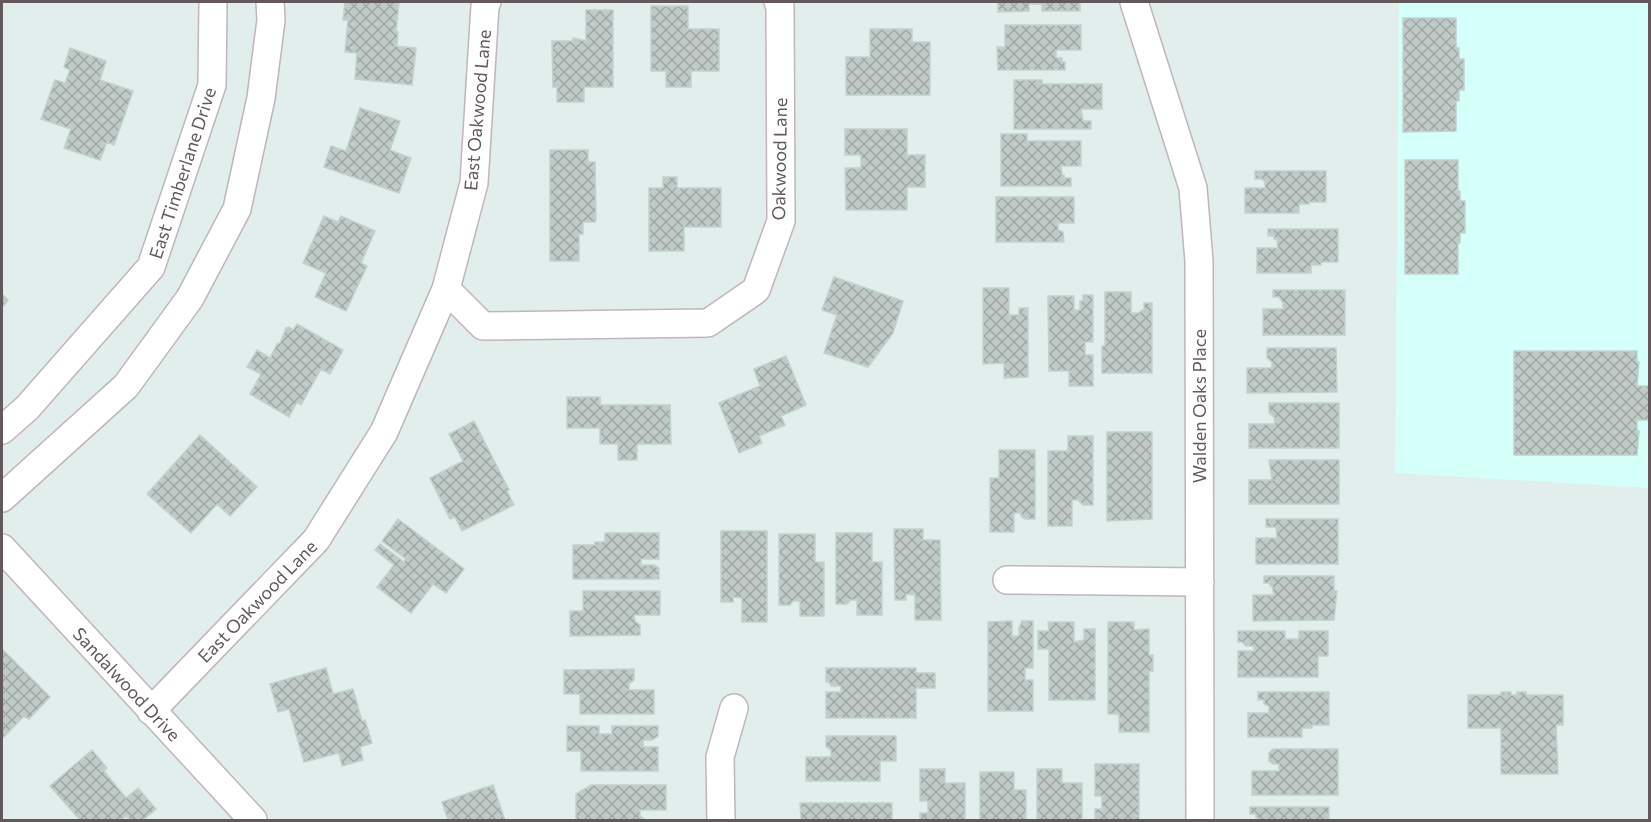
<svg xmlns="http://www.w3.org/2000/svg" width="1651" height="822" viewBox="0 0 1651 822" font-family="Commissioner,sans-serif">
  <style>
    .commercial { fill: #d5fff9 }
    .building { fill: url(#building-cross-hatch); stroke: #bfd3ce; stroke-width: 1.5 }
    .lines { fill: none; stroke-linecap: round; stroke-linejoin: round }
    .minor-casing { stroke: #bfb6b9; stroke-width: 30 }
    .minor { stroke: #fff; stroke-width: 27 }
    .labels { text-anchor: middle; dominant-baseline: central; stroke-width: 6; stroke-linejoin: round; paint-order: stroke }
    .street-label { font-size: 18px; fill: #63595d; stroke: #fff }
  </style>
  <defs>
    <pattern id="building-cross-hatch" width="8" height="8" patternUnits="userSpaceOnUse" patternTransform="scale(1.5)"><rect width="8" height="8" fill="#c0cbc8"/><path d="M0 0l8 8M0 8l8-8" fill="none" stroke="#a0a8a6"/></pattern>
  </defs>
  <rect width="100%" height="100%" fill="#e1eeec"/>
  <!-- commercial -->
  <path class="commercial" d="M1399 2H1649V488L1395 473Z"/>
  <!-- building -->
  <path class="building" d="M345 2H399L396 32H398L397 45 394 46 416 48 412 85 355 79 357 53 345 52 348 20H343Z
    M998 2H1080V11H1042V4H1029V11L998 12Z
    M651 6H688V29H719V71H691V87H666V71H651Z
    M586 10H613V87H584V102H557V87H553L552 41H573V38L586 41Z
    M1403 18H1456V48H1459V59H1464V90H1459V101H1456V131L1403 132Z
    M1005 25H1081V50H1056V58H1062V62H1065V70H998L997 47H1005Z
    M870 29H912V42H930V95H846V57H870Z
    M70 48 106 61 100 80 133 91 114 145 107 142 100 160 64 148 71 129 41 119 55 80 65 83 70 70 64 67Z
    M1014 80H1042V84H1102V109H1081L1083 121H1091V129H1014Z
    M360 108 400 121 390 150 411 158 399 193 324 167 331 146 346 151Z
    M845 129H907V155H925V187H907V210H846L845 168H861V155H845Z
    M1001 134H1027V141H1081V166H1061L1062 175H1064V178H1071V186H1001Z
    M550 150H588V162H595L596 219 595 222H583V234H579V261H550Z
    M1405 160H1458V191H1460V201H1465V233H1460V243H1458V274H1405Z
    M1255 171H1326V202H1309V204H1299V213H1245V188H1265V182L1262 179H1255Z
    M663 177H677V188H721V227H684V251H649V188H663Z
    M996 197H1074V223H1058V230L1063 232 1064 242H996Z
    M324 216 338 222 341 216 375 231 361 263 367 266 346 311 315 297 326 273 303 263Z
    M1268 229H1338V262H1321V265H1311V273H1257V248H1278L1277 239H1274V236H1268Z
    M834 277 903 301 893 333 868 367 824 353 837 315 822 310Z
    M983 288H1009V315H1019V308H1028V377L1004 378V363L983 364Z
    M1273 290H1345V335H1263V309H1283V303L1279 297H1273Z
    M1105 292H1131V313H1138L1144 309V303H1152V373H1102V346H1105Z
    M2 294 8 300 2 308Z
    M1083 295H1093V342H1085V355H1093V386H1069V371H1049L1048 296H1074V310H1080V301H1083Z
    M297 324 343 350 330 374 321 369 301 405 297 402 289 417 250 394 261 374 247 367 257 350 270 358 277 344 280 343 286 328 289 327 293 330Z
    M1267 348H1336L1337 392 1247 393V368H1272V362L1267 358Z
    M1514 351H1637V362H1639L1637 386H1650V420H1637V431H1639L1637 455H1514Z
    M786 356 806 405 781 416 785 425 759 436 762 443 739 453 719 403 760 386 754 369Z
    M567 397H600V405H670L671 444H637V460H618V444H600V428H567Z
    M1269 403H1339V448H1249V424H1275L1274 417 1269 413Z
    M474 421 509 490 507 491 514 505 462 531 455 517 450 519 430 478 463 461 449 434Z
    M1107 432H1152V519L1107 521Z
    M200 435 257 487 230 516 217 504 191 533 147 494Z
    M1068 436H1093V505H1083L1078 500H1072V526H1048V451H1068Z
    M999 450H1035V519H1025L1021 516V513H1014V532H990V478H999Z
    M1269 460H1339V504H1249V480H1272Z
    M398 519 464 569 446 593 433 584 411 613 377 587 394 565 375 550 380 544 404 562 406 559 382 541Z
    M1266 519H1338V564H1256V538H1277L1276 527H1266Z
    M894 529H923V540H940L941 620H915V595L906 594V600H895Z
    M721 531H767V622H742V598L733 597V602H721Z
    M605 533H659V559H641V565H654L659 568V579H573V545H595V542H605Z
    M836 533H872V562H882V615H857V600H851L847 604H836Z
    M779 534H815V562H824V616H800V601H793L790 605H779Z
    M1264 576H1334V591H1337L1334 620 1253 621V595H1274L1272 586H1270V583H1264Z
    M583 591H660V615H634L635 621 640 625V635L570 636V611H583Z
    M1012 621V636H1019V628L1022 621H1033V668H1025V680H1033V711H988V622Z
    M1048 622H1074V642L1084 640V629H1095V700H1049V649H1038V631H1049Z
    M1108 622H1134V630L1149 629V655H1153V671H1149V732H1119V714H1108Z
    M1238 631H1285V639H1299V631H1328V656H1318V677H1238V651H1254V646H1246L1242 642H1238Z
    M2 649 50 697 29 719 24 716 2 739Z
    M326 668 333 694 353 689 362 721 365 720 372 743 360 747 363 760 342 766 339 753 304 762 289 709 278 712 270 684Z
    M826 668H916V673H935V688H916V718H826V692H841V686H831L829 682H826Z
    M634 669V680L629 684V690H654V714H580V694H564V670Z
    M1258 692H1329V725H1312V728H1302V737H1248V713H1269V706L1264 704V700H1258Z
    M1501 692H1511V695H1517V692H1526V695H1563V725H1556L1558 774H1501V728H1468V695H1501Z
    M567 726H599V734H612V726H658V736L652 740H643V747H658V771H581V751H567Z
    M826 736H896V761H880V781H806V757H831V750L826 747Z
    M1273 749H1338V795H1252V771H1279V764H1273L1269 761V753Z
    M92 750 107 768 104 771 126 798 138 788 156 809 143 820H131L126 816 121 820H80L50 786Z
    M1095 764H1139V820H1095V809H1102V796H1095Z
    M920 769H945V783H965V820H920V813H928V801H920Z
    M1037 769H1062V783H1082V820H1037Z
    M980 772H1014V790H1026V820H980Z
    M493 785 505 820H448L442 802Z
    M591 785H666V810H640V816L646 820H576V794Z
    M800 803H892V820H801Z
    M1250 807H1329V820H1260L1256 817V814H1250Z"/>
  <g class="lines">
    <!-- minor casing -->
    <g class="minor-casing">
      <path id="minor" d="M487 2 485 6 474 183 446 289 483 326 708 323 756 290 781 221 780 6 778 2
        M1134 2 1193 188 1199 261 1200 820
        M2 430 27 408 151 267 212 85 213 2
        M2 498 126 386 190 298 237 209 261 98 271 20 270 2
        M2 548 253 820
        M1007 580 1200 582
        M151 711 316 540 384 432 446 289
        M721 820 720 757 734 708"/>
    </g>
    <!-- minor -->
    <use href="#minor" class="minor"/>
  </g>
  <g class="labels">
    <!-- street labels -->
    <g class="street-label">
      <text transform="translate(477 110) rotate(-85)">East Oakwood Lane</text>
      <text transform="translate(779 159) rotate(-89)">Oakwood Lane</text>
      <text transform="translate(182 173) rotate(-72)">East Timberlane Drive</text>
      <text transform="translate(1199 406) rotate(-90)">Walden Oaks Place</text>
      <text transform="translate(257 601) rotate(-46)">East Oakwood Lane</text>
      <text transform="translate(127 684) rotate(47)">Sandalwood Drive</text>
    </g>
  </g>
  <!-- border -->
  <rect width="1651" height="822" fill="none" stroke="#63595d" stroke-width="6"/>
</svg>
